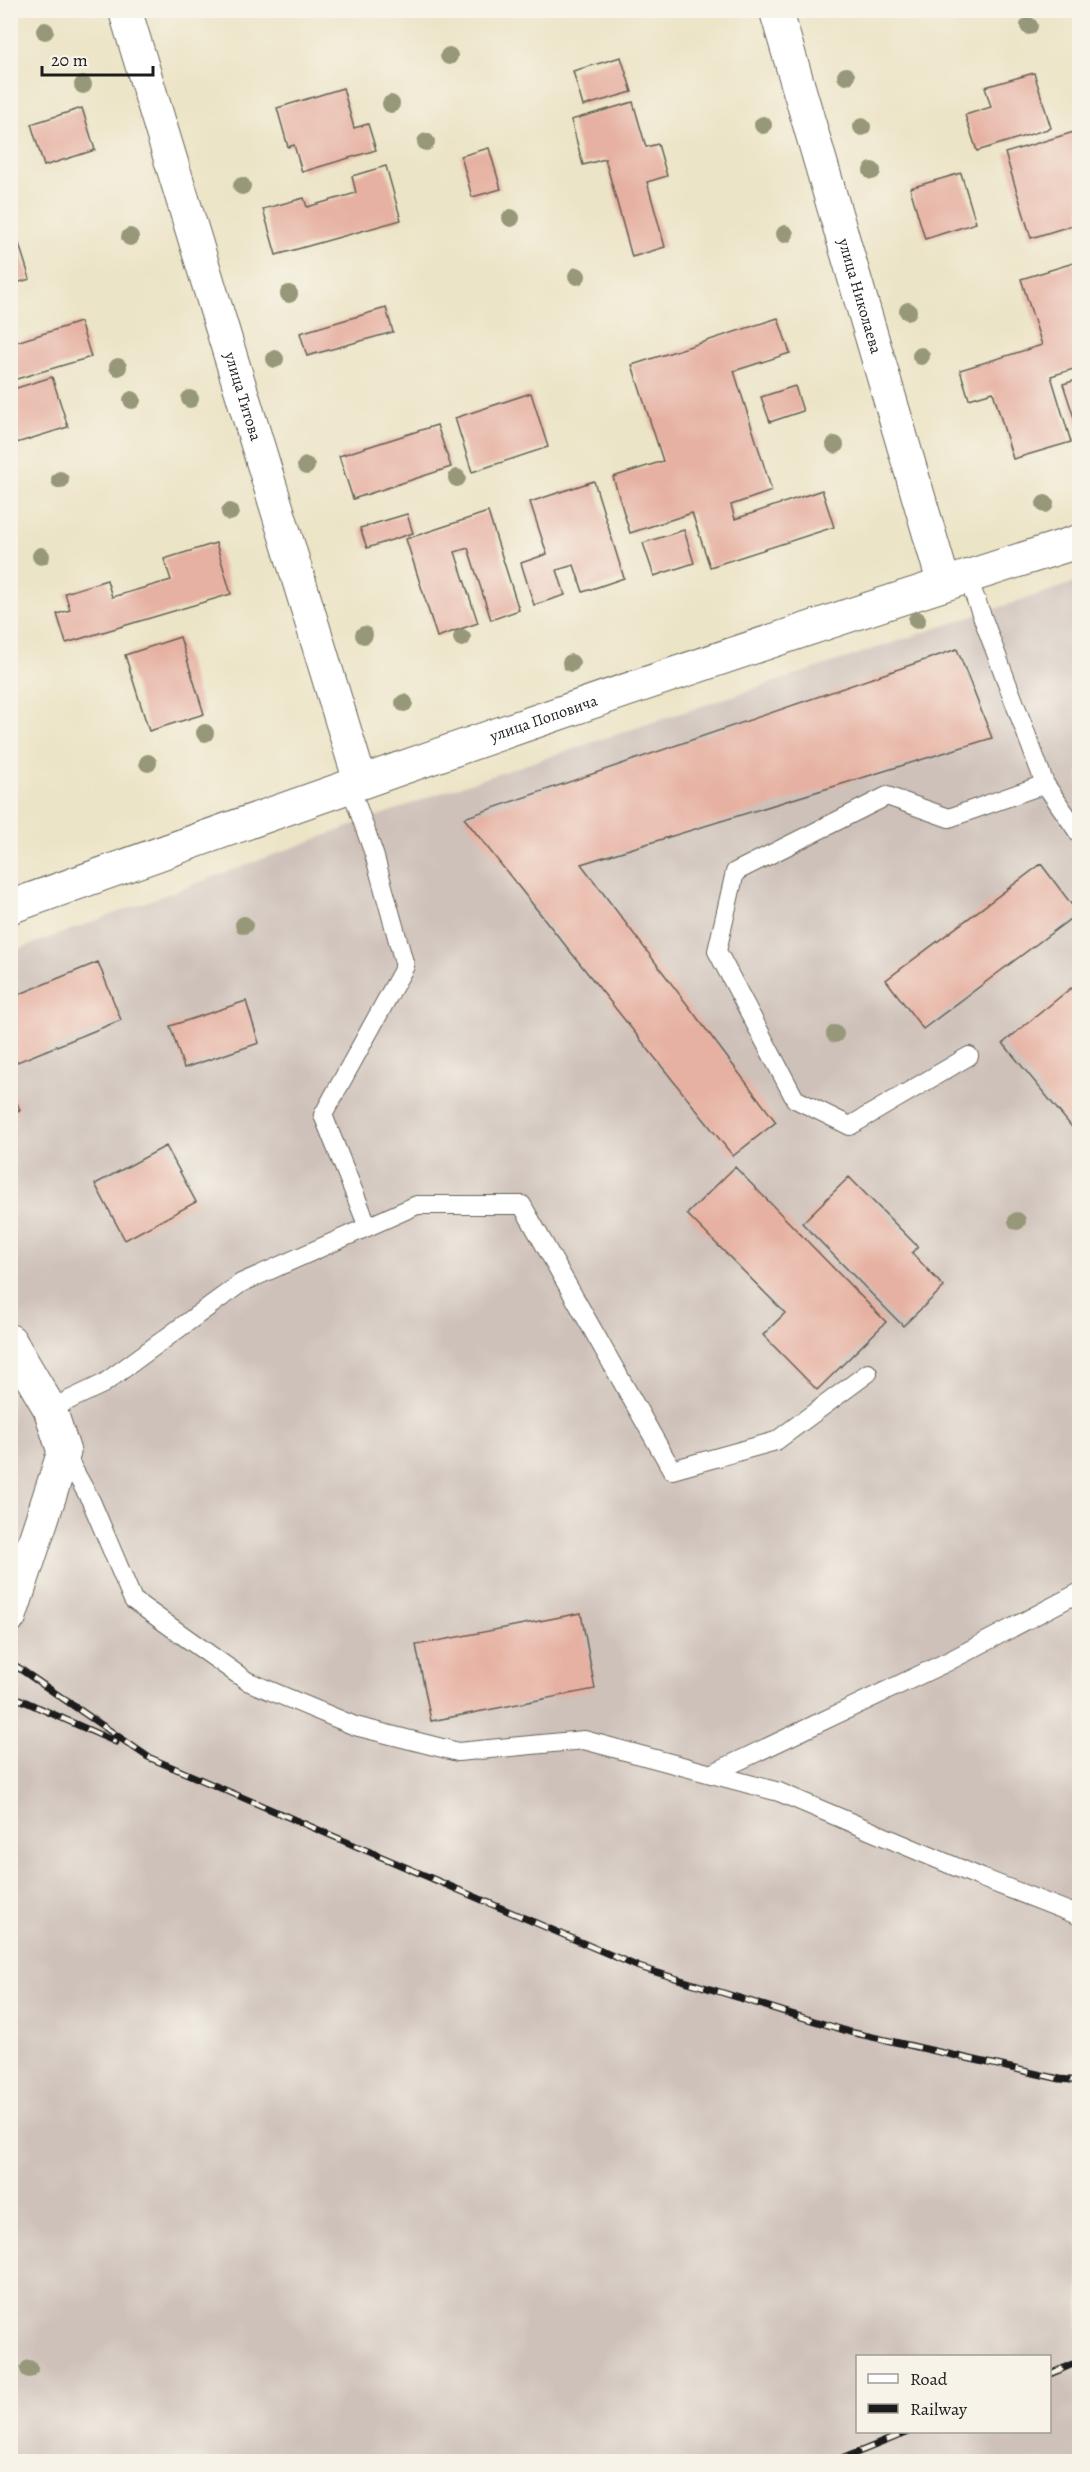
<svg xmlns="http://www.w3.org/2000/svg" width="1090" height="2472" viewBox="0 0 1090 2472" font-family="Alegreya,serif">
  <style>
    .industrial { fill: #cec1ba; fill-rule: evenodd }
    .building { fill: #e6b1a2 }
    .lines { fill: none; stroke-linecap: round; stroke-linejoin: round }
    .lane-casing { stroke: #656258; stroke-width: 20 }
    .street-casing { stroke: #656258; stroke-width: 35 }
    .lane { stroke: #fff; stroke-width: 18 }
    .street { stroke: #fff; stroke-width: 33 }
    .rail-casing { stroke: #1c1c1c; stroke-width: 7 }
    .rail { stroke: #f7f3e8; stroke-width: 4.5; stroke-dasharray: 14; stroke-linecap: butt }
    .tree { fill: #979879 }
    .labels { text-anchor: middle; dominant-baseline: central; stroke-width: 4.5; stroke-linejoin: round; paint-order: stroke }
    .street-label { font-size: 16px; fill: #1c1c1c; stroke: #f7f3e8 }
  </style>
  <rect width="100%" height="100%" fill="#f7f3e8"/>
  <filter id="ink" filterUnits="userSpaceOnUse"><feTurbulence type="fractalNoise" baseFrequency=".0167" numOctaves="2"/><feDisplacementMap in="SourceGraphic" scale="12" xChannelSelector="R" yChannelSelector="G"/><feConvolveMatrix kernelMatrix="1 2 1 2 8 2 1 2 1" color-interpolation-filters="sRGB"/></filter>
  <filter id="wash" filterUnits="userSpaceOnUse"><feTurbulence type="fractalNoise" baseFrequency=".008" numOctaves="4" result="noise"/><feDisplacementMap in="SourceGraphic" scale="24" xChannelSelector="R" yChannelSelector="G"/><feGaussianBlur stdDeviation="1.35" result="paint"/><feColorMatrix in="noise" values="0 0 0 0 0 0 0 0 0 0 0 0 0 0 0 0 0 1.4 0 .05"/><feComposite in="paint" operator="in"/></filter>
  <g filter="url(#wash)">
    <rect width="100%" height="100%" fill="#ece4c6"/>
    <!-- industrial -->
    <path class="industrial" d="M1079 581V2461L11 2462V952L446 791ZM858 2356H1050V2432H858Z"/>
    <g id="blocks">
      <!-- building -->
      <path class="building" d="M621 57 632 92 583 106 573 71Z
        M1034 73 1051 128 977 151 965 115 991 107 985 87Z
        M343 88 354 128 368 124 376 150 302 172 294 145 288 147 277 108Z
        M633 102 646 147 658 144 667 176 647 182 665 247 632 257 605 159 583 165 571 120Z
        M82 108 95 150 44 166 31 124Z
        M1074 132 1080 150V223L1031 238 1005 153Z
        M489 148 501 189 472 197 461 156Z
        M386 166 401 220 276 255 263 209 304 198 307 207 356 193 352 176Z
        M961 173 976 223 925 239 910 188Z
        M16 234 30 279 10 285V236Z
        M1080 261V367L1051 376 1071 442 1013 459 993 392 969 399 960 370 1042 345 1021 279Z
        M386 308 393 332 307 356 300 333Z
        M778 318 790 353 734 371 772 491 731 505 735 519 822 490 834 527 710 567 692 513 630 533 613 477 663 461 632 365Z
        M80 322 91 357 10 381V344Z
        M52 377 68 427 10 445V390Z
        M1080 379V433H1079L1063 384Z
        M795 386 803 411 770 422 761 397Z
        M531 393 548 447 472 472 455 418Z
        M437 425 451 467 353 499 339 456Z
        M594 481 624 578 583 592 574 565 557 570 565 595 534 605 521 563 547 554 530 502Z
        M488 512 519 610 491 620 468 548 455 552 478 623 437 637 406 539Z
        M407 514 413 533 367 548 360 528Z
        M684 530 694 563 654 576 643 543Z
        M216 543 231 594 66 643 57 614 70 610 65 593 107 580 112 597 171 580 164 559Z
        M180 637 204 714 149 731 125 655Z
        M957 649 992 738 581 864 776 1122 733 1156 464 818Z
        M1041 864 1078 913 923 1029 886 980Z
        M98 962 121 1020 10 1065V998Z
        M1071 988 1080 998V1137L1003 1043Z
        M246 1001 259 1043 184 1068 170 1026Z
        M10 1085 20 1110 10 1114Z
        M166 1146 196 1202 125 1240 95 1184Z
        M735 1167 886 1322 817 1390 763 1335 785 1313 687 1214Z
        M849 1177 918 1247 912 1253 944 1287 903 1326 802 1223Z
        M581 1613 595 1689 431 1721 416 1645Z"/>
    </g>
  </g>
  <g filter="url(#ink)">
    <use href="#blocks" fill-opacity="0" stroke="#656258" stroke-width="1.5"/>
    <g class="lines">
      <!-- lane casing -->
      <g class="lane-casing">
        <path id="lane" d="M967 576 1045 784 1080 835
          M350 786 374 854 405 966 323 1115 368 1227
          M969 1056 850 1126 795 1099 717 951 735 872 887 796 949 818 1045 784
          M50 1409 103 1384 241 1283 417 1205H522L672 1470 776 1441 868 1373
          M64 1452 91 1501 133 1600 247 1681 355 1726 458 1752 584 1740 779 1792 982 1878 1080 1916
          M711 1774 949 1661 1080 1592"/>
      </g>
      <!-- street casing -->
      <g class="street-casing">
        <g id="street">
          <path id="s1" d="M125 10 360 781"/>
          <path id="s2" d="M776 10 944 584"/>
          <path id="s3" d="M10 907C365 780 720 654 1080 541"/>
          <path d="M10 1341 50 1409 64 1452 10 1616"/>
        </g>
      </g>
      <!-- lane -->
      <use href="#lane" class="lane"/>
      <!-- street -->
      <use href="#street" class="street"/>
      <!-- rail casing -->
      <g class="rail-casing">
        <path id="rail" d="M10 1662 148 1757 639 1967 850 2032 1060 2079 1080 2081
          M10 1695 116 1742
          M1050 2374 1080 2361
          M834 2462 908 2432"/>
      </g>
      <!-- rail -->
      <use href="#rail" class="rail"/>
    </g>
    <!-- trees -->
    <g class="tree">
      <circle cx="1029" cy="26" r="9"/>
      <circle cx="45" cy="31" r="9"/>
      <circle cx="449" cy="56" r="9"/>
      <circle cx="846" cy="76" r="9"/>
      <circle cx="83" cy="85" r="9"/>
      <circle cx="391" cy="104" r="9"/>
      <circle cx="763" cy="125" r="9"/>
      <circle cx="862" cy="127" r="9"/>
      <circle cx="426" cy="142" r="9"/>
      <circle cx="872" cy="171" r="9"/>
      <circle cx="242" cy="186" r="9"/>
      <circle cx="511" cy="218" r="9"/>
      <circle cx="785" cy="234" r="9"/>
      <circle cx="130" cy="237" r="9"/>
      <circle cx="577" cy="276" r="9"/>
      <circle cx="289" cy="294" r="9"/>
      <circle cx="908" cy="311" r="9"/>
      <circle cx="921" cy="356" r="9"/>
      <circle cx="275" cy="359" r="9"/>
      <circle cx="118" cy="367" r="9"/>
      <circle cx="190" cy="399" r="9"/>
      <circle cx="132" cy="400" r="9"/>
      <circle cx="835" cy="445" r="9"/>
      <circle cx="306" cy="466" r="9"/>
      <circle cx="457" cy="478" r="9"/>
      <circle cx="60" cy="480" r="9"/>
      <circle cx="1045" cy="504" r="9"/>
      <circle cx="230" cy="512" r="9"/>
      <circle cx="41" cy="556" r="9"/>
      <circle cx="917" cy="620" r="9"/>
      <circle cx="364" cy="635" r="9"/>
      <circle cx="462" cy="638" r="9"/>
      <circle cx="571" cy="663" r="9"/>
      <circle cx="404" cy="703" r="9"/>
      <circle cx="205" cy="733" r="9"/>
      <circle cx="148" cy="763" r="9"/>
      <circle cx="244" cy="925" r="9"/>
      <circle cx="835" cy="1034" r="9"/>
      <circle cx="1017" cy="1221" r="9"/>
      <circle cx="29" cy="2369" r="9"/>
    </g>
  </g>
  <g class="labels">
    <!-- street labels -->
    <g class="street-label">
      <text stroke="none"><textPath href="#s2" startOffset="298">улица Николаева</textPath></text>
      <text stroke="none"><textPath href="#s1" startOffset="404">улица Титова</textPath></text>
      <text stroke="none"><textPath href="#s3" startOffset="566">улица Поповича</textPath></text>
    </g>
  </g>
  <!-- margin -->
  <rect width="1090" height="2472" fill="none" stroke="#f7f3e8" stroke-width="36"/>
  <!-- legend -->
  <rect x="856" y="2355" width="195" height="78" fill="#f7f3e8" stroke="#9f9d96" stroke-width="1.5"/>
  <rect x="868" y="2374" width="30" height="9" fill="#ffffff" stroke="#9f9d96" stroke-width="1.5"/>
  <text x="910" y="2385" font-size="18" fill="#1c1c1c">Road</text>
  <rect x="868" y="2404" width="30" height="9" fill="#1c1c1c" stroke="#9f9d96" stroke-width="1.5"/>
  <text x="910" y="2415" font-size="18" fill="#1c1c1c">Railway</text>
  <!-- scale -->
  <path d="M42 66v9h111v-9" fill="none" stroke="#1c1c1c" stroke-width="3"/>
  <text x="51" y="66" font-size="18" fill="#1c1c1c" stroke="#f7f3e8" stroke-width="4.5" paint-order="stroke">20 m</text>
</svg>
